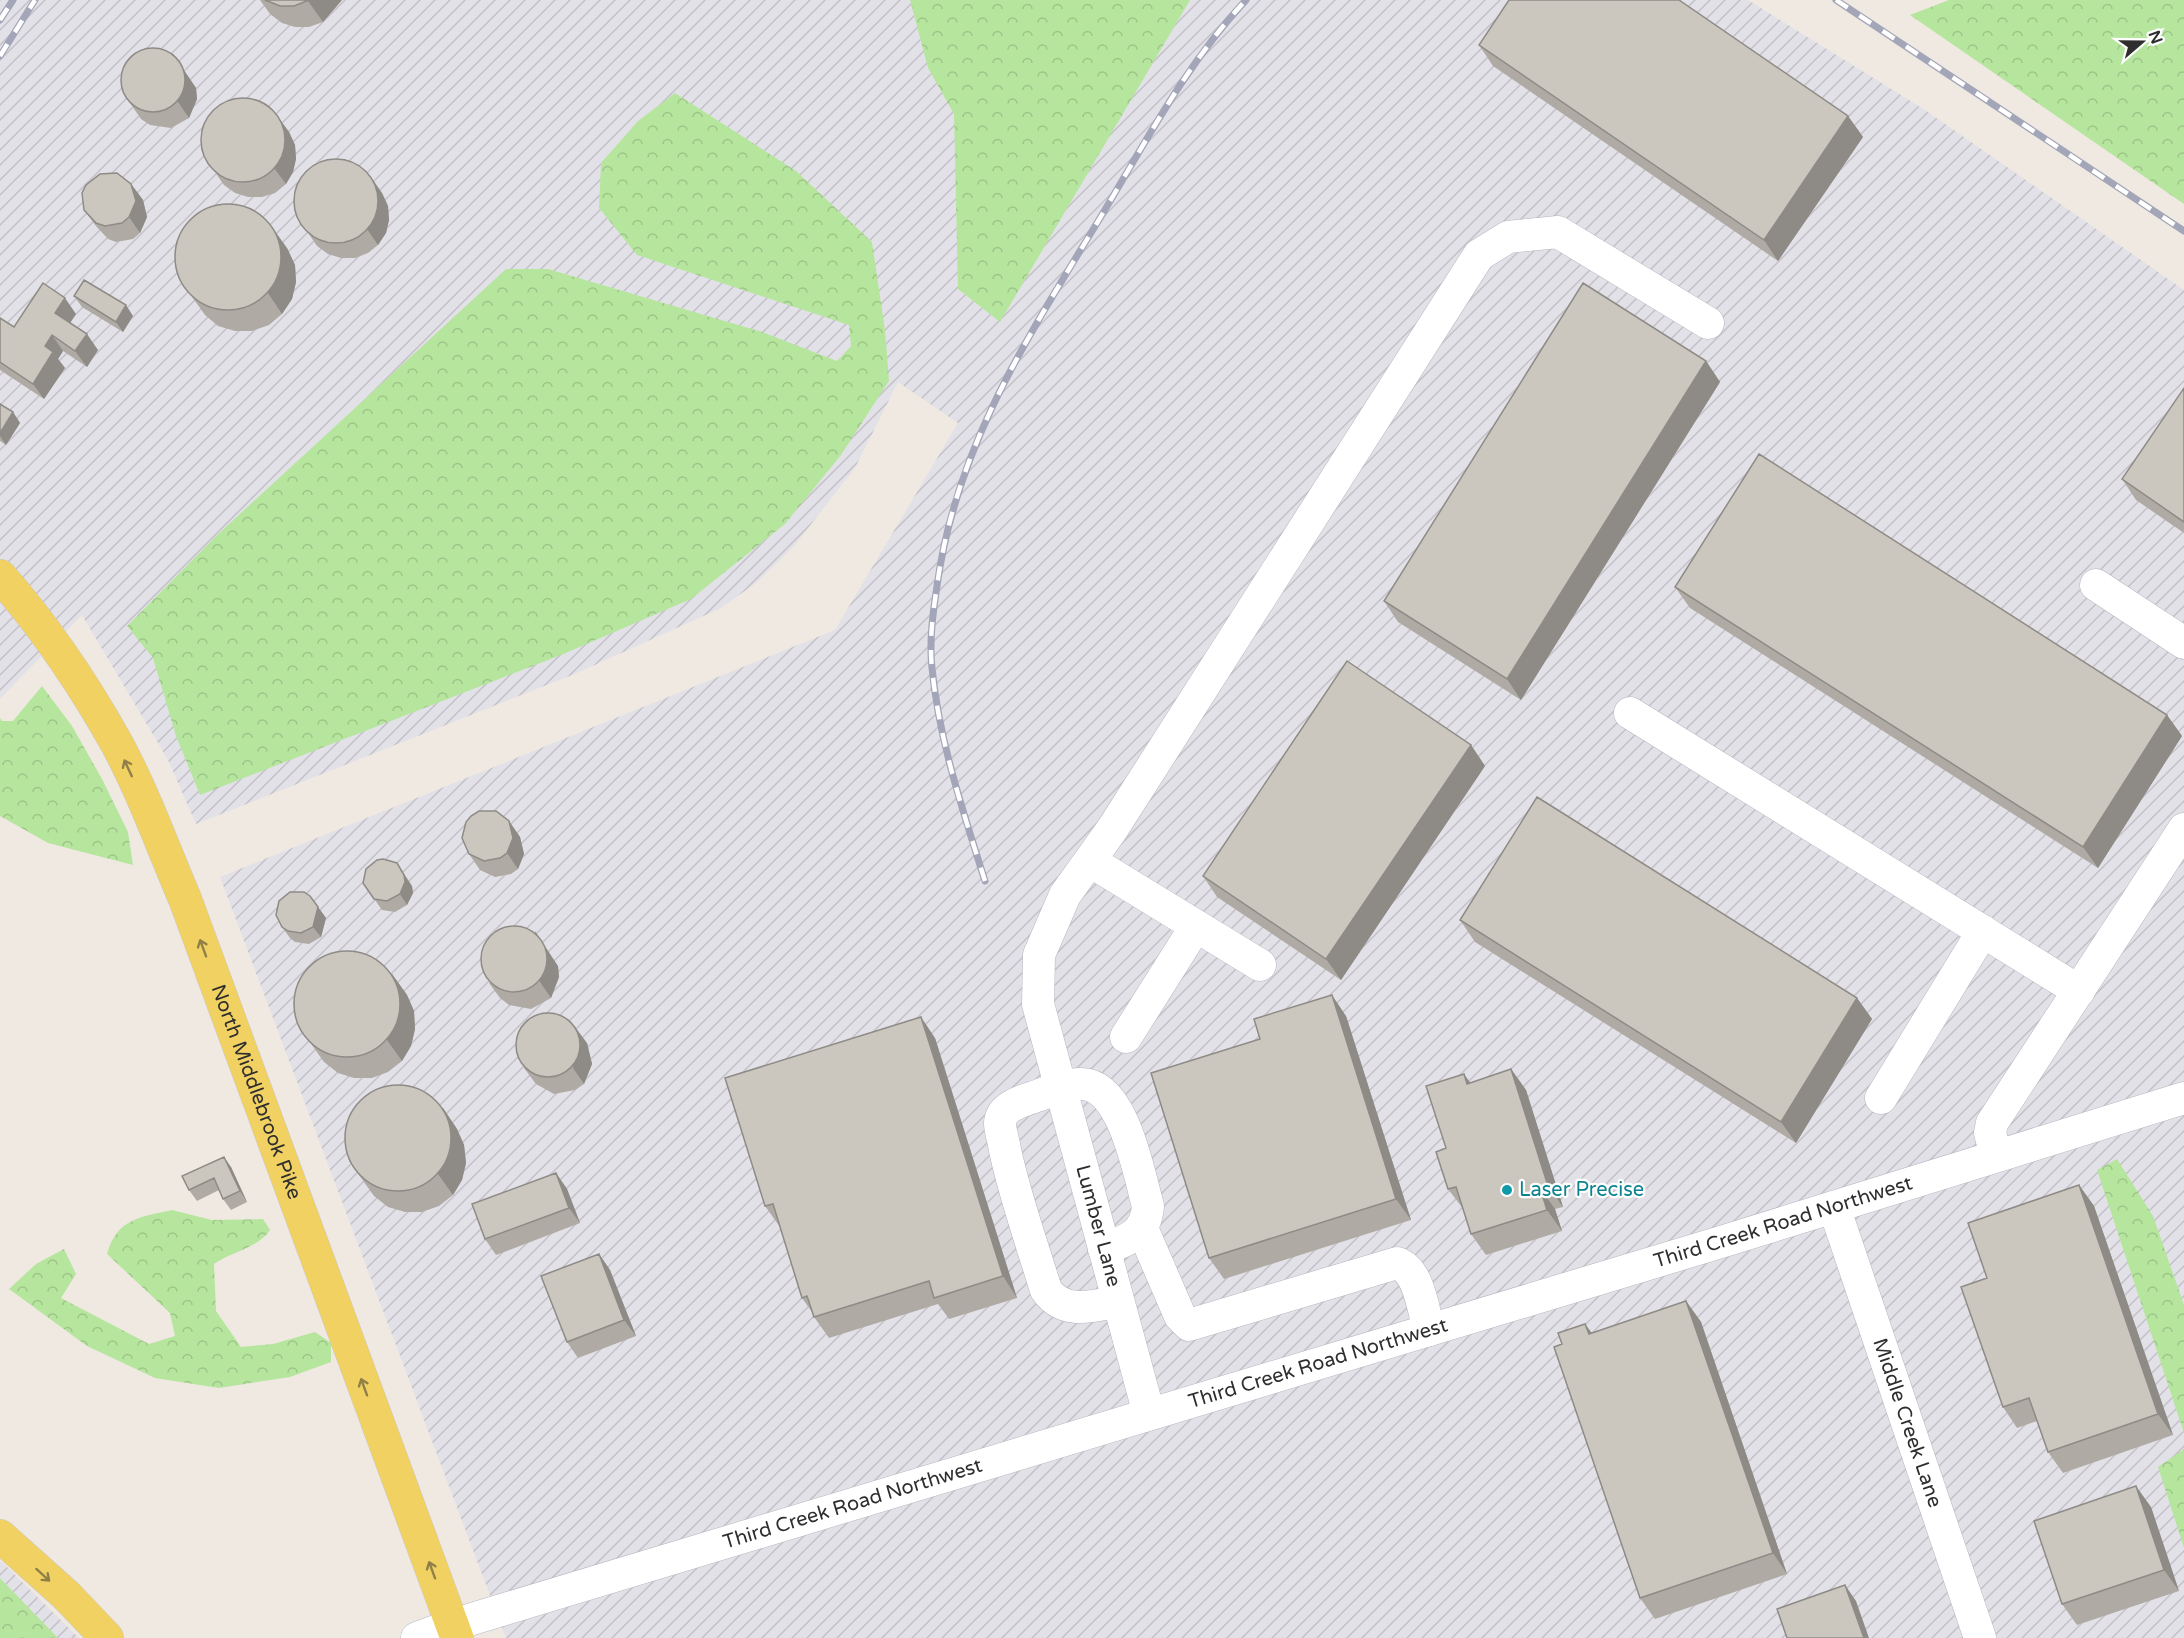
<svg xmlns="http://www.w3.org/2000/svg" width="2184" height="1638" viewBox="0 0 2184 1638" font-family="'Varela Round',sans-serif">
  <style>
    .industrial { fill: url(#industrial-furrows) }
    .forest { fill: url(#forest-crowns) }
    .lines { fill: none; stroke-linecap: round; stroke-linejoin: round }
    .minor-casing { stroke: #b4b7c1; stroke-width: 33 }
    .major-casing { stroke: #c9c9c9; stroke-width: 34 }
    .minor { stroke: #fff; stroke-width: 32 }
    .major { stroke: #f2d163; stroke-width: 33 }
    .rail-casing { stroke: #a3a6b8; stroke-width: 7 }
    .rail { stroke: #fff; stroke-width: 4.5; stroke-dasharray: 14; stroke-linecap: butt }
    .wall { fill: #afaba4 }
    .shaded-wall { fill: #8e8b86 }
    .building { fill: #cbc7bf; stroke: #8e8b86; stroke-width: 1.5 }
    .oneway { stroke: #908048 }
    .culture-dot { fill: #0f9aa8; stroke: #fff; stroke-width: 2 }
    .labels { text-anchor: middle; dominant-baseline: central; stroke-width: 4.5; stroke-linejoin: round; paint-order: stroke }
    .street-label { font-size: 20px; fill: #2e2e2e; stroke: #fff }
    .culture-label { font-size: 20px; fill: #0d838f; stroke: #fff; text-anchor: start }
  </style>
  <defs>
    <pattern id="industrial-furrows" width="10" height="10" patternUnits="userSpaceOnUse" patternTransform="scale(1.5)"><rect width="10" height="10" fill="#e3e1e8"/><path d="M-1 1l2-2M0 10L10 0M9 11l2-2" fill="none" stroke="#c3c1c7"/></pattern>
    <pattern id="forest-crowns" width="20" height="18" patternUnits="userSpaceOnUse" patternTransform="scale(1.5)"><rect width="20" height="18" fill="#b6e59e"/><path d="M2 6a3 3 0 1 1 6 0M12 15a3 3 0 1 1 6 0" fill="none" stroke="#9dc588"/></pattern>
  </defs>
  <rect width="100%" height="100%" fill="#efe9e1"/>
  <!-- industrial -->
  <path class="industrial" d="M0 0H1748L1925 110 2184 290V1638H506L220 877 835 630 958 423 898 382 855 468 794 546 756 583 721 608 577 673 196 824 168 760 82 615 0 699Z
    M0 1561 4 1564 79 1638H0Z"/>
  <!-- forest -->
  <path class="forest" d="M910 0H1190L1000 322 958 289 954 114 928 68Z
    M1949 0H2184V204L1910 15Z
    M675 93 796 171 872 242 885 330 889 381 841 455 785 524 691 599 561 655 200 795 176 736 153 658 127 626 217 535 506 269H548L762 332 837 361 851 346 849 325 637 255 599 208 601 163 638 121Z
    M42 686 72 726 102 779 128 832 133 865 48 843 0 816V718L2 721H13Z
    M2117 1159 2153 1216 2184 1305V1433L2097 1170Z
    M172 1210 212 1220 263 1219 270 1230C260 1247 230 1252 214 1264L216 1311 241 1347 273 1344 315 1332 331 1343V1362L290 1377 219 1388 155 1378 87 1346 9 1289 36 1264 64 1249 76 1274 61 1298 149 1344 175 1336 170 1313 107 1254C117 1218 141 1217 172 1210Z
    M2184 1449V1548L2158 1467Z
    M0 1578 58 1638H0Z"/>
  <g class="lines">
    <!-- minor casing -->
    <g class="minor-casing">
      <g id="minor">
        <path d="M2096 585 2184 643"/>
        <path d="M1630 713 2079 991"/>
        <path d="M1090 861 1260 965"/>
        <path d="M1126 1037 1196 926"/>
        <path d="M1881 1098 1983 931"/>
        <path d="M1996 1156 1990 1133 1992 1123 2184 829"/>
        <path id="s1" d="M1834 1207 1980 1638"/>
        <path d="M1142 1228 1180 1316 1189 1325 1397 1263C1419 1270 1423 1309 1429 1330"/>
        <path d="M1104 1249C1128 1240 1146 1234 1148 1206 1139 1175 1124 1085 1082 1084 1067 1083 1049 1092 1034 1097 1021 1101 1001 1107 1000 1123 1000 1131 1004 1142 1005 1150 1015 1197 1032 1244 1046 1290 1064 1315 1091 1307 1118 1301"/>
        <path d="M1149 1414 1038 1004 1039 955 1065 895 1113 828 1479 255 1508 237 1558 232 1708 323"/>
        <path id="s2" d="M417 1638 452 1625 1721 1242 2184 1098"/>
      </g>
    </g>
    <!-- major casing -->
    <g class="major-casing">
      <g id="major">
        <path id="s3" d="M0 576C45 627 84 685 117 744 144 794 163 848 185 899L457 1638"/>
        <path d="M0 1536 66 1595 107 1638"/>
      </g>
    </g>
    <!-- minor -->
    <use href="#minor" class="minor"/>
    <!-- major -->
    <use href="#major" class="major"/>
    <!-- rail casing -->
    <g class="rail-casing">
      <path id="rail" d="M1836 0 2184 231
        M0 20 13 0
        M0 56 35 0
        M985 881C963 811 939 741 932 668 929 641 933 612 937 586 956 447 1026 340 1097 223 1143 147 1185 65 1246 0"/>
    </g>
    <!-- rail -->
    <use href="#rail" class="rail"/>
  </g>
  <!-- wall -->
  <path class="wall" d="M260 0H342L323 22 309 27H295L282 23 270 14Z
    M1479 45 1848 116 1863 137 1778 261 1493 66Z
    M173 54 196 88 197 99 189 118 171 128 150 125 141 119 130 103Z
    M278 117 289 132 295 145 296 159 293 172 286 184 275 193 262 197H248L235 193 224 185 205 158Z
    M131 184 143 200 147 217 140 233 133 239 116 242 108 239 96 226 84 210Z
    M382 193 388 206 389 220 386 233 378 245 368 253 355 258H341L328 254 317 246 298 218Z
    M287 248 295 265 296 282 292 299 282 314 269 325 252 331H235L218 326 205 315 180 280Z
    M74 296 133 316 123 332 82 307Z
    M76 314 70 323 98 350 87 367 63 351 58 359 65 368 44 399 0 370V318L14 327Z
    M1706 361 1720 382 1521 700 1398 622 1384 601Z
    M2184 388V533L2136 500 2122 479Z
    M0 404 13 412 20 423 6 445 0 441Z
    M1675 587 2167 715 2182 736 2098 868 1690 608Z
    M1471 745 1485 766 1341 980 1217 897 1203 876Z
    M509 821 520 837 524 854 518 869 511 874 495 877 480 870 469 854Z
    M363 883 412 886 413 893 407 905 395 912 382 910Z
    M310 896 326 918 321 937 309 944 295 942 290 938 282 927Z
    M1460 920 1857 998 1872 1019 1796 1143 1475 942Z
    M558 966 559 977 551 998 531 1009 509 1005 500 998 489 983Z
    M392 974 407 995 414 1011 415 1029 411 1046 402 1061 388 1072 372 1078H354L338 1073 324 1062 299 1027Z
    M1346 1016 1411 1220 1224 1279 1209 1258Z
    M935 1038 1017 1298 949 1319 938 1304 829 1338 814 1317 812 1312 802 1298 780 1227 765 1206Z
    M587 1043 592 1064 584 1084 575 1090 554 1094 536 1084 524 1068Z
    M1511 1069 1526 1090 1563 1207 1555 1209 1562 1231 1486 1255 1471 1234 1464 1210 1448 1189 1446 1148 1470 1083Z
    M443 1108 457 1129 464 1145 466 1163 462 1180 453 1195 439 1206 422 1212H405L388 1207 374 1196 349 1161Z
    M231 1167 247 1202 231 1210 223 1199 219 1190 197 1201 189 1190Z
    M556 1173 567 1189 580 1223 496 1255 485 1239Z
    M2079 1185 2094 1206 2173 1435 2063 1473 2048 1452 2037 1421 2017 1428 2003 1407 1987 1278Z
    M599 1254 610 1270 636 1336 578 1358 567 1342Z
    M1686 1301 1701 1322 1787 1574 1655 1619 1640 1598 1585 1324 1592 1333Z
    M2151 1507 2179 1591 2077 1625 2062 1604Z"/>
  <!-- shaded-wall -->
  <path class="shaded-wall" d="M309 0H342L323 22 308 1Z
    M173 54 196 88 197 99 189 118 178 102Z
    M1848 116 1863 137 1778 261 1764 240Z
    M278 117 289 132 295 145 296 159 293 172 286 184 274 168Z
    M371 177 382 193 388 206 389 220 386 233 378 245 367 229Z
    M131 184 143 200 147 217 140 233 129 217Z
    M272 227 287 248 295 265 296 282 292 299 282 314 268 293Z
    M65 298 76 314 66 329 55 313Z
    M126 305 133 316 123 332 116 322Z
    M87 334 98 350 87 367 75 351Z
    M52 335 63 351 58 359 65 368 44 399 33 384 45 346Z
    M1706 361 1720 382 1521 700 1507 679Z
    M13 412 20 423 6 445 0 436V433Z
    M2167 715 2182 736 2098 868 2083 847Z
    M1471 745 1485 766 1341 980 1326 959Z
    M509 821 520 837 524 854 518 869 507 853Z
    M397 863 412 886 413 893 407 905 400 894Z
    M318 907 326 918 321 937 313 927Z
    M535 931 558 966 559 977 551 998 540 982Z
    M392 974 407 995 414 1011 415 1029 411 1046 402 1061 387 1040Z
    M1332 995 1346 1016 1411 1220 1396 1199Z
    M1857 998 1872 1019 1796 1143 1781 1122Z
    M921 1017 935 1038 1017 1298 1003 1276Z
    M575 1027 587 1043 592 1064 584 1084 573 1068Z
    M1511 1069 1526 1090 1563 1207 1548 1186Z
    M1464 1074 1479 1095 1467 1084Z
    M443 1108 457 1129 464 1145 466 1163 462 1180 453 1195 438 1174Z
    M224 1157 231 1167 247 1202 240 1191Z
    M556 1173 567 1189 580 1223 569 1208Z
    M2079 1185 2094 1206 2173 1435 2158 1414Z
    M1540 1188 1555 1209 1562 1231 1547 1210Z
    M599 1254 610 1270 636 1336 624 1320Z
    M1686 1301 1701 1322 1787 1574 1773 1553Z
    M1585 1324 1600 1345 1589 1334Z
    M2136 1486 2151 1507 2179 1591 2164 1570Z
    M1845 1585 1856 1601 1869 1638H1864Z"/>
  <!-- building -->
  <path class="building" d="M265 0H309L294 6H280Z
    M1509 0H1679L1848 116 1764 240 1479 45Z
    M121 80a32 32 0 1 1 64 0a32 32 0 1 1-64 0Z
    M201 140a42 42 0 1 1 84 0a42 42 0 1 1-84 0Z
    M294 201a42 42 0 1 1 84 0a42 42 0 1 1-84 0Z
    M117 173 131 184 136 201 129 217 122 223 105 226 96 223 84 210 82 193 86 185 100 174Z
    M175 257a53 53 0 1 1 106 0a53 53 0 1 1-106 0Z
    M84 280 126 305 116 322 74 296Z
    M43 283 65 298 55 313 87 334 75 351 52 335 45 346 53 352 33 384 0 362V318L14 327Z
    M1583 283 1706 361 1507 679 1384 601Z
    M2184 388V522L2122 479Z
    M0 404 13 412 0 433Z
    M1759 454 2167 715 2083 847 1675 587Z
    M1347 661 1471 745 1326 959 1203 876Z
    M1537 797 1857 998 1781 1122 1460 920Z
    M479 811H496L509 821 513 838 507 853 500 858 484 861 469 854 462 838 466 822 471 816Z
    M383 859 397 863 404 875 405 882 400 894 387 901 374 899 363 883 366 869 377 860Z
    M290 892H304L310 896 318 907 313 927 301 933 288 931 282 927 276 915 279 901Z
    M481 959a33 33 0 1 1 66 0a33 33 0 1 1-66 0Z
    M294 1004a53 53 0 1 1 106 0a53 53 0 1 1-106 0Z
    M1332 995 1396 1199 1209 1258 1151 1073 1260 1039 1254 1019Z
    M516 1045a32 32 0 1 1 64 0a32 32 0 1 1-64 0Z
    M921 1017 1003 1276 934 1298 929 1281 814 1317 807 1296 802 1298 773 1204 765 1206 725 1078Z
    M1511 1069 1548 1186 1540 1188 1547 1210 1471 1234 1456 1187 1448 1189 1436 1152 1446 1148 1426 1086 1464 1074 1467 1084Z
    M345 1138a53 53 0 1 1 106 0a53 53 0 1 1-106 0Z
    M224 1157 240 1191 223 1199 214 1178 189 1190 182 1176Z
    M556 1173 569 1208 485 1239 472 1204Z
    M2079 1185 2158 1414 2048 1452 2029 1398 2003 1407 1961 1287 1987 1278 1968 1223Z
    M599 1254 624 1320 567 1342 541 1276Z
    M1686 1301 1773 1553 1640 1598 1554 1347 1562 1344 1558 1333 1585 1324 1589 1334Z
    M2136 1486 2164 1570 2062 1604 2034 1521Z
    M1845 1585 1864 1638H1787L1777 1609Z"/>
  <!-- one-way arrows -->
  <defs><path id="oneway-shaft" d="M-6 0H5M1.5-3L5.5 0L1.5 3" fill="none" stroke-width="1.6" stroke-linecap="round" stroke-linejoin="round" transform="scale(1.5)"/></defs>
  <g class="oneway">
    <use href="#oneway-shaft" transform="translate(128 768) rotate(-115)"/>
    <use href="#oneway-shaft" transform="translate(203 948) rotate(-110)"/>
    <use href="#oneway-shaft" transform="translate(364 1387) rotate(-110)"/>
    <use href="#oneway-shaft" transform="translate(432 1570) rotate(-110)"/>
    <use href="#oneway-shaft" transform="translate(43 1575) rotate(42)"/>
  </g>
  <!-- markers -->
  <circle class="culture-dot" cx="1507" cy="1190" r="6"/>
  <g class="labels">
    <!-- street labels -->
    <g class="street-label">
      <text stroke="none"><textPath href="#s3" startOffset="580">North Middlebrook Pike</textPath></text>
      <text stroke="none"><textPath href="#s2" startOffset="1428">Third Creek Road Northwest</textPath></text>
      <text transform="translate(1098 1226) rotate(75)">Lumber Lane</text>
      <text stroke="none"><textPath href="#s2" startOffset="942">Third Creek Road Northwest</textPath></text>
      <text stroke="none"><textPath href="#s1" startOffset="228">Middle Creek Lane</textPath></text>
      <text stroke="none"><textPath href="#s2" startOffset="456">Third Creek Road Northwest</textPath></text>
    </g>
    <!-- culture labels -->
    <g class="culture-label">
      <text x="1519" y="1190">Laser Precise</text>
    </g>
  </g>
  <!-- north arrow -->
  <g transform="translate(2142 42) rotate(70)" stroke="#ffffff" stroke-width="4.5" paint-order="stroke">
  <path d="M0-4.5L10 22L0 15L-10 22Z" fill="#2e2e2e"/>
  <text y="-9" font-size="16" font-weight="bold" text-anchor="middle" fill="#2e2e2e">N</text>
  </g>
</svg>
